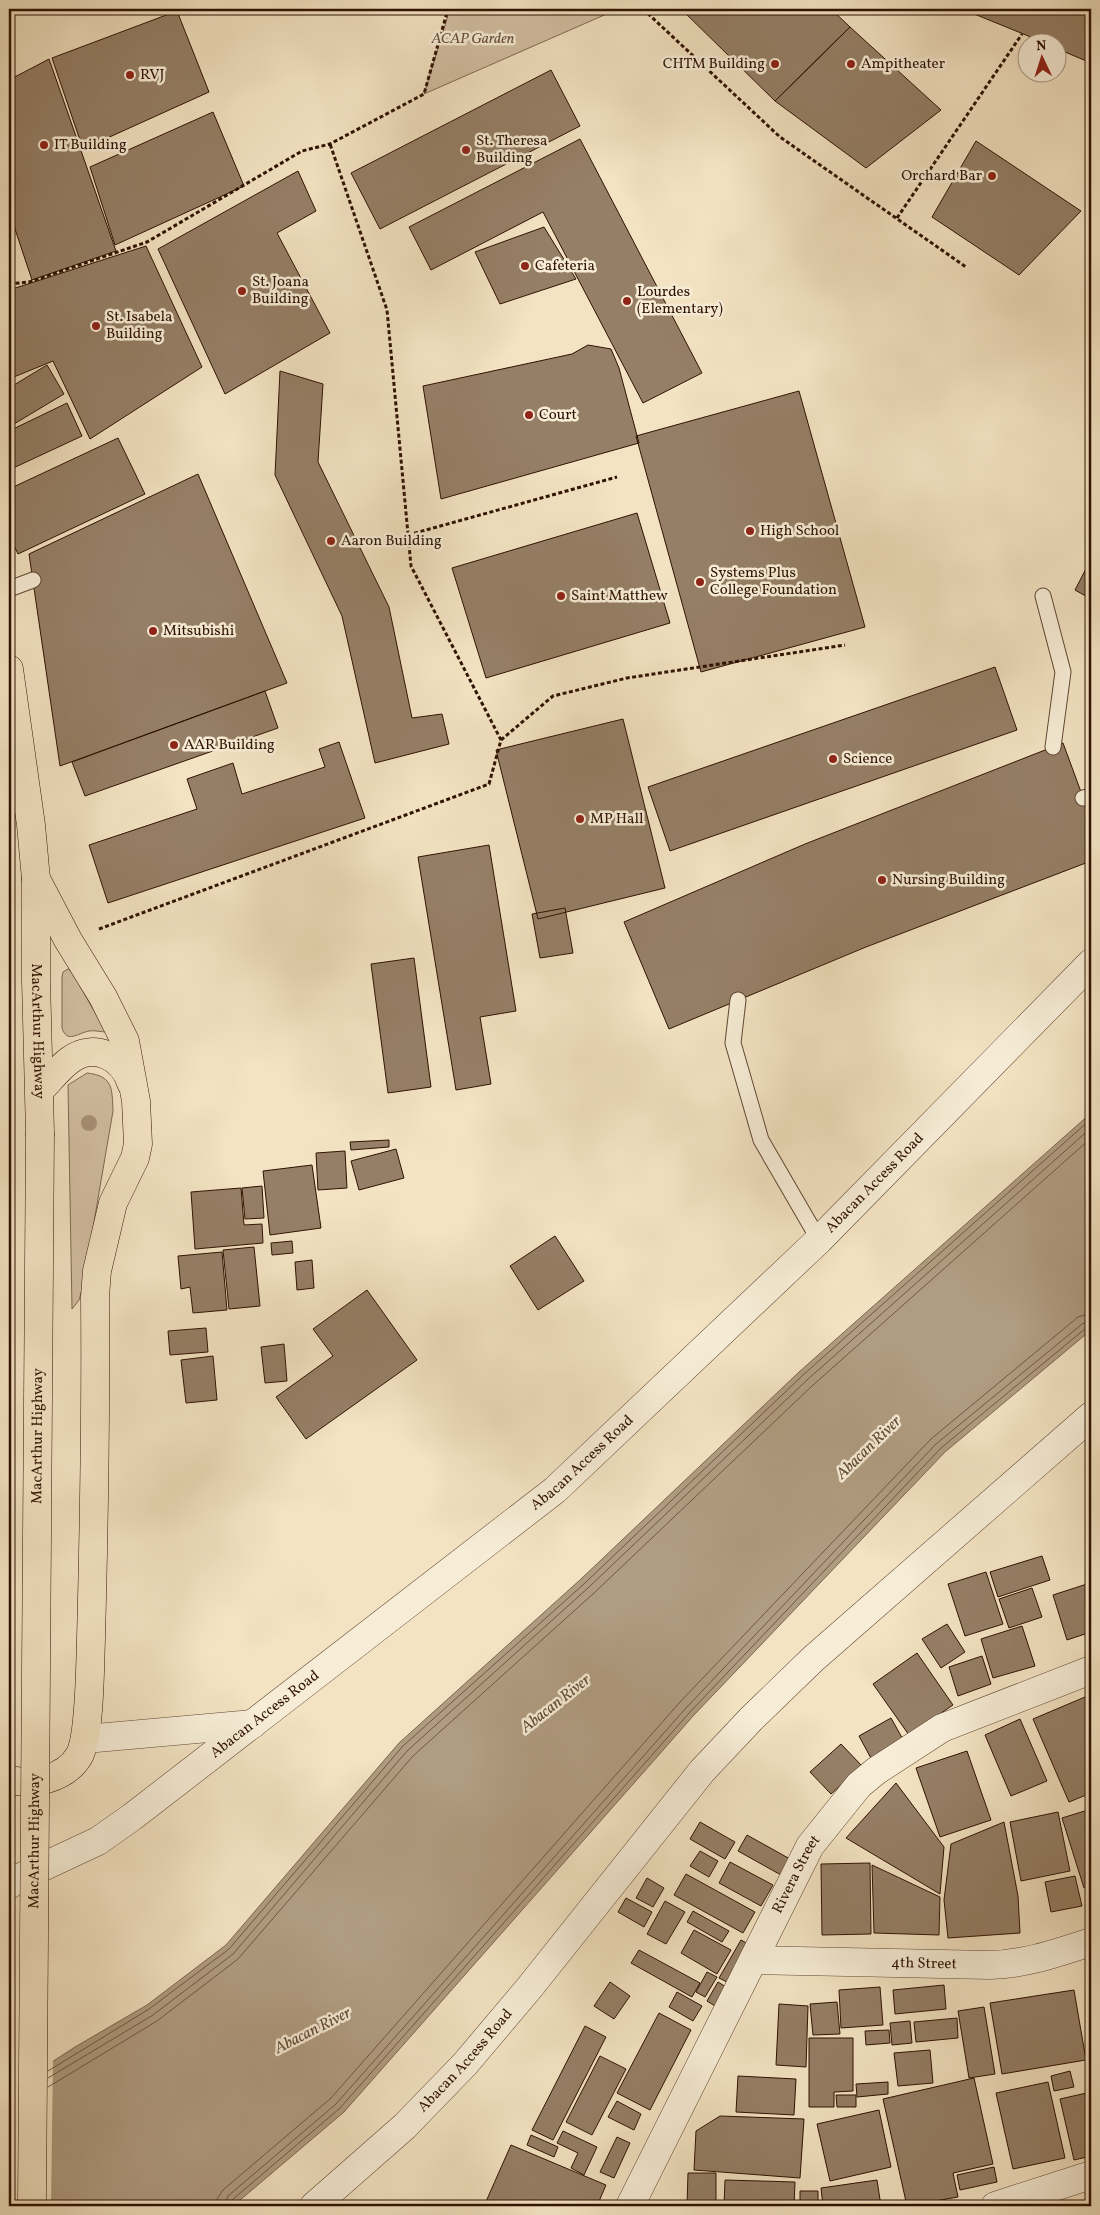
<svg xmlns="http://www.w3.org/2000/svg" width="1100" height="2215" viewBox="0 0 1100 2215" font-family="Vollkorn,serif">
  <style>
    .green { fill: #d2bfa2; stroke: #806852 }
    .water { fill: #b09c81; stroke: #7c654f }
    .pier { fill: #f3e3c2 }
    .lines { fill: none; stroke-linecap: round; stroke-linejoin: round }
    .shore { stroke: #705742; stroke-width: 1 }
    .building { fill: #957f66; stroke: #2f1203 }
    .service-casing { stroke: #604633; stroke-width: 17 }
    .minor-casing { stroke: #604633; stroke-width: 29 }
    .tertiary-casing { stroke: #604633; stroke-width: 29 }
    .trunk-casing { stroke: #2f1203; stroke-width: 29 }
    .path { stroke: #2f1203; stroke-width: 3; stroke-dasharray: 4 2.5; stroke-linecap: butt }
    .service { stroke: #f7edd7; stroke-width: 15 }
    .minor { stroke: #f7edd7; stroke-width: 28 }
    .tertiary { stroke: #f7edd7; stroke-width: 28 }
    .trunk { stroke: #f3e3c2; stroke-width: 28 }
    .trunk-bridge-casing { stroke: #2f1203; stroke-width: 29; stroke-linecap: butt }
    .trunk-bridge { stroke: #f3e3c2; stroke-width: 28 }
    .tree { fill: #a79278 }
    .poi-dot { fill: #8f2418; stroke: #f7edd7; stroke-width: 2 }
    .labels { text-anchor: middle; dominant-baseline: central; stroke-width: 5; stroke-linejoin: round; paint-order: stroke }
    .park-label { font-size: 15px; font-style: italic; fill: #684f3b; stroke: #f7edd7 }
    .poi-label { font-size: 15px; fill: #2f1203; stroke: #f7edd7; text-anchor: start }
    .street-label { font-size: 15px; fill: #2f1203; stroke: #f7edd7 }
    .water-label { font-size: 16px; font-style: italic; fill: #634935; stroke: #f7edd7 }
  </style>
  <rect width="100%" height="100%" fill="#f3e3c2"/>
  <filter id="stains"><feTurbulence type="fractalNoise" baseFrequency=".004" numOctaves="4"/><feColorMatrix values="0 0 0 0 .2 0 0 0 0 .09 0 0 0 0 .02 0 0 0 .5 -.17"/></filter>
  <radialGradient id="worn" r=".72"><stop offset=".6" stop-color="#630" stop-opacity="0"/><stop offset="1" stop-color="#630" stop-opacity=".3"/></radialGradient>
  <!-- green -->
  <path class="green" d="M450 9H618L424 94Z
    M68 969 72 972 106 1032C101 1032 95 1030 89 1031 78 1033 67 1044 62 1028V977L63 972Z
    M87 1073C113 1076 112 1088 113 1111L83 1286 79 1300 72 1309 68 1085Z"/>
  <!-- water -->
  <path class="water" d="M1091 1113V1330L945 1452 694 1715 344 2112 233 2206H9V2090L75 2047 147 2005 226 1945 399 1743 581 1579 799 1372Z"/>
  <!-- pier -->
  <path class="pier" d="M53 2059 51 2206H9V2087Z"/>
  <g class="lines">
    <!-- shore -->
    <path class="shore" d="M48 2071 149 2009 229 1949 403 1746 585 1583 803 1375 1091 1119
      M48 2078 153 2015 233 1954 407 1751 589 1587 807 1380 1091 1128
      M48 2087 157 2021 238 1959 413 1756 594 1593 812 1386 1091 1138
      M216 2206 217 2199 223 2190 331 2098 680 1702 931 1439 1078 1317 1091 1313
      M224 2206 228 2196 336 2104 686 1708 936 1444 1082 1324 1091 1321
      M230 2206 232 2200 340 2108 690 1712 941 1448 1086 1328 1091 1327"/>
  </g>
  <!-- building -->
  <path class="building" d="M681 9H831L850 27 775 101Z
    M962 9H1091V63L1058 49V42H1043Z
    M177 11 209 92 83 149 52 58Z
    M850 27 941 110 866 168 775 101Z
    M49 59 116 251 32 280 9 211V80Z
    M551 70 580 126 380 229 351 173Z
    M213 112 244 186 115 245 90 167Z
    M580 139 702 373 643 403 543 212 431 270 409 227Z
    M976 141 1081 211 1019 275 932 217Z
    M298 171 316 211 277 233 330 333 225 394 158 249Z
    M544 227 576 279 500 304 475 252Z
    M146 246 202 367 90 439 53 361 9 379V290Z
    M588 345 611 349 619 368 639 443 441 499 423 386 572 354Z
    M47 365 64 394 9 427V388Z
    M280 371 323 384 318 462 389 607 412 718 442 714 449 744 375 763 342 616 275 475Z
    M799 391 865 627 701 672 636 436Z
    M67 403 82 436 9 470V431Z
    M118 438 145 494 18 554 9 535V489Z
    M198 474 287 683 60 766 29 554Z
    M637 513 670 623 486 678 452 568Z
    M1091 559V599L1075 590Z
    M995 667 1017 730 670 851 648 787Z
    M265 691 278 728 85 796 72 762Z
    M623 719 665 888 538 919 496 750Z
    M339 742 365 818 108 903 89 845 197 809 187 779 233 763 242 794 325 767 319 749Z
    M1063 743 1091 819V861L866 947 669 1029 624 922 805 844Z
    M489 845 516 1011 480 1017 491 1084 456 1090 418 857Z
    M565 908 573 953 540 958 532 914Z
    M414 958 431 1087 388 1093 371 964Z
    M389 1140V1147L351 1150 350 1142Z
    M396 1149 404 1178 359 1190 351 1161Z
    M345 1151 347 1188 318 1190 316 1153Z
    M312 1165 321 1228 270 1235 263 1171Z
    M262 1186 264 1218 245 1219 242 1188Z
    M241 1188 244 1225 262 1224 263 1243 195 1249 191 1192Z
    M555 1236 584 1281 538 1310 510 1266Z
    M292 1241 293 1253 272 1255 271 1243Z
    M254 1247 260 1306 229 1309 223 1250Z
    M222 1252 227 1310 193 1313 190 1287 181 1289 178 1256Z
    M312 1260 314 1288 297 1290 295 1262Z
    M367 1290 417 1360 306 1439 276 1397 333 1356 313 1329Z
    M206 1328 208 1352 170 1355 168 1331Z
    M284 1344 287 1381 265 1383 261 1347Z
    M213 1356 217 1400 186 1403 181 1360Z
    M1042 1556 1050 1580 998 1597 990 1572Z
    M986 1572 1003 1624 965 1636 948 1584Z
    M1090 1583 1091 1632 1067 1640 1053 1595Z
    M1032 1588 1042 1617 1009 1628 999 1599Z
    M947 1624 965 1652 941 1668 922 1639Z
    M1022 1626 1035 1666 993 1678 981 1639Z
    M917 1653 953 1705 909 1735 873 1684Z
    M982 1656 991 1684 958 1696 949 1667Z
    M1085 1697 1091 1712V1793L1069 1802 1033 1719Z
    M891 1718 905 1743 873 1762 859 1736Z
    M1020 1719 1047 1781 1011 1796 985 1735Z
    M841 1744 862 1766 831 1794 810 1772Z
    M967 1751 991 1820 940 1837 916 1768Z
    M896 1783 944 1847 940 1894 846 1838Z
    M1091 1809V1886L1084 1888 1062 1818Z
    M1058 1812 1070 1871 1021 1881 1010 1822Z
    M700 1822 735 1842 725 1859 690 1839Z
    M1004 1822 1018 1896 1020 1933 948 1938 944 1900 951 1844Z
    M747 1835 790 1859 781 1875 738 1851Z
    M700 1851 718 1861 709 1877 690 1866Z
    M730 1862 773 1885 761 1906 719 1883Z
    M870 1863 871 1934 822 1935 821 1864Z
    M872 1865 940 1897 939 1935 874 1933Z
    M686 1874 755 1912 743 1933 674 1895Z
    M1075 1876 1082 1906 1051 1912 1045 1882Z
    M647 1878 664 1888 653 1907 636 1898Z
    M626 1898 652 1912 644 1927 618 1912Z
    M665 1901 685 1912 666 1944 647 1934Z
    M693 1911 729 1931 722 1942 687 1922Z
    M694 1930 731 1950 717 1974 681 1953Z
    M741 1940 750 1945 729 1983 719 1978Z
    M639 1950 700 1983 692 1997 631 1963Z
    M707 1972 717 1977 705 1997 696 1992Z
    M610 1982 630 1996 614 2019 594 2006Z
    M718 1982 726 1987 715 2006 707 2001Z
    M1091 1983V1997L1087 1984Z
    M944 1985 946 2009 895 2014 893 1990Z
    M880 1987 883 2025 841 2028 839 1990Z
    M1074 1990 1086 2060 1002 2074 990 2003Z
    M677 1992 702 2006 693 2021 669 2007Z
    M837 2002 840 2034 813 2035 810 2004Z
    M779 2004 808 2006 806 2067 776 2065Z
    M984 2007 995 2074 969 2078 958 2011Z
    M659 2013 691 2030 650 2110 617 2093Z
    M957 2018 958 2038 916 2042 914 2022Z
    M910 2021 912 2043 892 2045 890 2023Z
    M585 2026 606 2037 553 2140 532 2130Z
    M889 2030 890 2043 866 2045 865 2031Z
    M809 2038H853V2091L834 2092V2107H809Z
    M930 2050 933 2083 898 2086 894 2053Z
    M600 2056 626 2069 592 2135 566 2122Z
    M1070 2071 1074 2087 1054 2091 1051 2076Z
    M738 2076 796 2079 794 2115 736 2112Z
    M974 2078 993 2164 953 2173 958 2197 907 2206 883 2099Z
    M888 2082V2094L857 2097 856 2084Z
    M1048 2082 1065 2158 1013 2169 996 2093Z
    M1091 2092V2156L1074 2160 1060 2099Z
    M836 2095H856V2107H837Z
    M617 2101 641 2114 634 2130 608 2117Z
    M879 2110 891 2167 830 2181 817 2124Z
    M720 2116 804 2119 800 2178 694 2170 696 2131Z
    M563 2131 597 2147 584 2175 571 2168 578 2153 557 2143Z
    M531 2135 558 2147 554 2157 527 2145Z
    M617 2137 630 2143 614 2178 600 2172Z
    M511 2145 606 2185 597 2206H484Z
    M994 2167 997 2182 960 2190 957 2175Z
    M688 2173H716V2206H687Z
    M725 2180 795 2182 794 2206H724Z
    M877 2180 881 2206H823L821 2188Z
    M800 2191H818V2206H800Z"/>
  <g class="lines">
    <!-- service casing -->
    <g class="service-casing">
      <path id="service" d="M9 589 33 580
        M1043 596 1063 672 1053 747
        M1083 798 1091 796
        M738 1000 733 1043 761 1140 819 1240"/>
    </g>
    <!-- minor casing -->
    <g class="minor-casing">
      <g id="minor">
        <path id="s1" d="M754 1960 990 1965C1026 1964 1057 1953 1091 1942"/>
        <path id="s2" d="M630 2206 810 1846 859 1785 876 1771 942 1728 1091 1670"/>
        <path d="M995 2206 1091 2175"/>
      </g>
    </g>
    <!-- tertiary casing -->
    <g class="tertiary-casing">
      <g id="tertiary">
        <path d="M85 1739 253 1724"/>
        <path id="s3" d="M9 1885 19 1878 98 1841 132 1817 555 1490 819 1240 1091 963"/>
        <path id="s4" d="M314 2206 405 2126 465 2064 530 1987 702 1771 751 1719 813 1659 1091 1416"/>
      </g>
    </g>
    <!-- trunk casing -->
    <g class="trunk-casing">
      <g id="trunk">
        <path id="s5" d="M9 669 31 825 36 879V980L40 1133"/>
        <path d="M40 1090C50 1080 59 1068 70 1060 94 1042 123 1057 131 1083"/>
        <path d="M9 1780C34 1785 65 1779 79 1756 90 1737 90 1664 91 1639 94 1525 96 1411 95 1297L97 1271 113 1203 135 1158 138 1144 136 1101 125 1041 103 997 68 940 36 879"/>
      </g>
    </g>
    <!-- path -->
    <path class="path" d="M643 9 780 137 966 267
      M897 218 1022 34
      M9 284 29 282 147 242 302 151 330 144 424 94 448 9
      M408 535 617 477
      M501 740 553 696 627 678 845 645
      M99 929 489 784 501 740 411 566 387 310 330 144"/>
    <!-- service -->
    <use href="#service" class="service"/>
    <!-- minor -->
    <use href="#minor" class="minor"/>
    <!-- tertiary -->
    <use href="#tertiary" class="tertiary"/>
    <!-- trunk -->
    <use href="#trunk" class="trunk"/>
    <!-- trunk-bridge casing -->
    <g class="trunk-bridge-casing">
      <g id="trunk-bridge">
        <path id="s6" d="M32 2206 40 1133"/>
      </g>
    </g>
    <!-- trunk-bridge -->
    <use href="#trunk-bridge" class="trunk-bridge"/>
  </g>
  <!-- trees -->
  <circle class="tree" cx="89" cy="1123" r="8"/>
  <!-- markers -->
  <g class="poi-dot">
    <circle cx="775" cy="64" r="5"/>
    <circle cx="851" cy="64" r="5"/>
    <circle cx="130" cy="75" r="5"/>
    <circle cx="44" cy="145" r="5"/>
    <circle cx="466" cy="150" r="5"/>
    <circle cx="992" cy="176" r="5"/>
    <circle cx="525" cy="266" r="5"/>
    <circle cx="242" cy="291" r="5"/>
    <circle cx="627" cy="301" r="5"/>
    <circle cx="96" cy="326" r="5"/>
    <circle cx="529" cy="415" r="5"/>
    <circle cx="750" cy="531" r="5"/>
    <circle cx="331" cy="541" r="5"/>
    <circle cx="700" cy="582" r="5"/>
    <circle cx="561" cy="596" r="5"/>
    <circle cx="153" cy="631" r="5"/>
    <circle cx="174" cy="745" r="5"/>
    <circle cx="833" cy="759" r="5"/>
    <circle cx="580" cy="819" r="5"/>
    <circle cx="882" cy="880" r="5"/>
  </g>
  <g class="labels">
    <!-- park labels -->
    <g class="park-label">
      <text x="473" y="39">ACAP Garden</text>
    </g>
    <!-- poi labels -->
    <g class="poi-label">
      <text x="765" y="64" text-anchor="end">CHTM Building</text>
      <text x="861" y="64">Ampitheater</text>
      <text x="140" y="75">RVJ</text>
      <text x="476" y="141">St. Theresa<tspan x="476" dy="17">Building</tspan></text>
      <text x="54" y="145">IT Building</text>
      <text x="982" y="176" text-anchor="end">Orchard Bar</text>
      <text x="535" y="266">Cafeteria</text>
      <text x="252" y="282">St. Joana<tspan x="252" dy="17">Building</tspan></text>
      <text x="637" y="292">Lourdes<tspan x="637" dy="17">(Elementary)</tspan></text>
      <text x="106" y="317">St. Isabela<tspan x="106" dy="17">Building</tspan></text>
      <text x="539" y="415">Court</text>
      <text x="760" y="531">High School</text>
      <text x="341" y="541">Aaron Building</text>
      <text x="710" y="573">Systems Plus<tspan x="710" dy="17">College Foundation</tspan></text>
      <text x="571" y="596">Saint Matthew</text>
      <text x="163" y="631">Mitsubishi</text>
      <text x="184" y="745">AAR Building</text>
      <text x="843" y="759">Science</text>
      <text x="590" y="819">MP Hall</text>
      <text x="892" y="880">Nursing Building</text>
    </g>
    <!-- street labels -->
    <g class="street-label">
      <text stroke="none"><textPath href="#s5" startOffset="364">MacArthur Highway</textPath></text>
      <text stroke="none"><textPath href="#s3" startOffset="1119">Abacan Access Road</textPath></text>
      <text stroke="none"><textPath href="#s6" startOffset="770">MacArthur Highway</textPath></text>
      <text stroke="none"><textPath href="#s3" startOffset="714">Abacan Access Road</textPath></text>
      <text stroke="none"><textPath href="#s3" startOffset="309">Abacan Access Road</textPath></text>
      <text stroke="none"><textPath href="#s6" startOffset="365">MacArthur Highway</textPath></text>
      <text stroke="none"><textPath href="#s2" startOffset="371">Rivera Street</textPath></text>
      <text stroke="none"><textPath href="#s1" startOffset="170">4th Street</textPath></text>
      <text stroke="none"><textPath href="#s4" startOffset="210">Abacan Access Road</textPath></text>
    </g>
    <!-- water labels -->
    <g class="water-label">
      <text transform="translate(869 1448) rotate(-44)">Abacan River</text>
      <text transform="translate(556 1704) rotate(-38)">Abacan River</text>
      <text transform="translate(313 2031) rotate(-27)">Abacan River</text>
    </g>
  </g>
  <!-- margin -->
  <rect width="1100" height="2215" fill="none" stroke="#f3e3c2" stroke-width="30"/>
  <rect x="10" y="10" width="1080" height="2195" fill="none" stroke="#2f1203" stroke-width="2.5"/>
  <rect x="15" y="15" width="1070" height="2185" fill="none" stroke="#2f1203"/>
  <!-- north arrow -->
  <g transform="translate(1042 58) rotate(356)"><circle r="24" fill="#f7edd7" stroke="#a79582"/>
  <path d="M0-4L9 19L0 12L-9 19Z" fill="#8f2418"/>
  <text y="-8" font-size="14" font-weight="bold" text-anchor="middle" fill="#2f1203">N</text>
  </g>
  <rect width="100%" height="100%" filter="url(#stains)"/>
  <rect width="100%" height="100%" fill="url(#worn)"/>
</svg>
